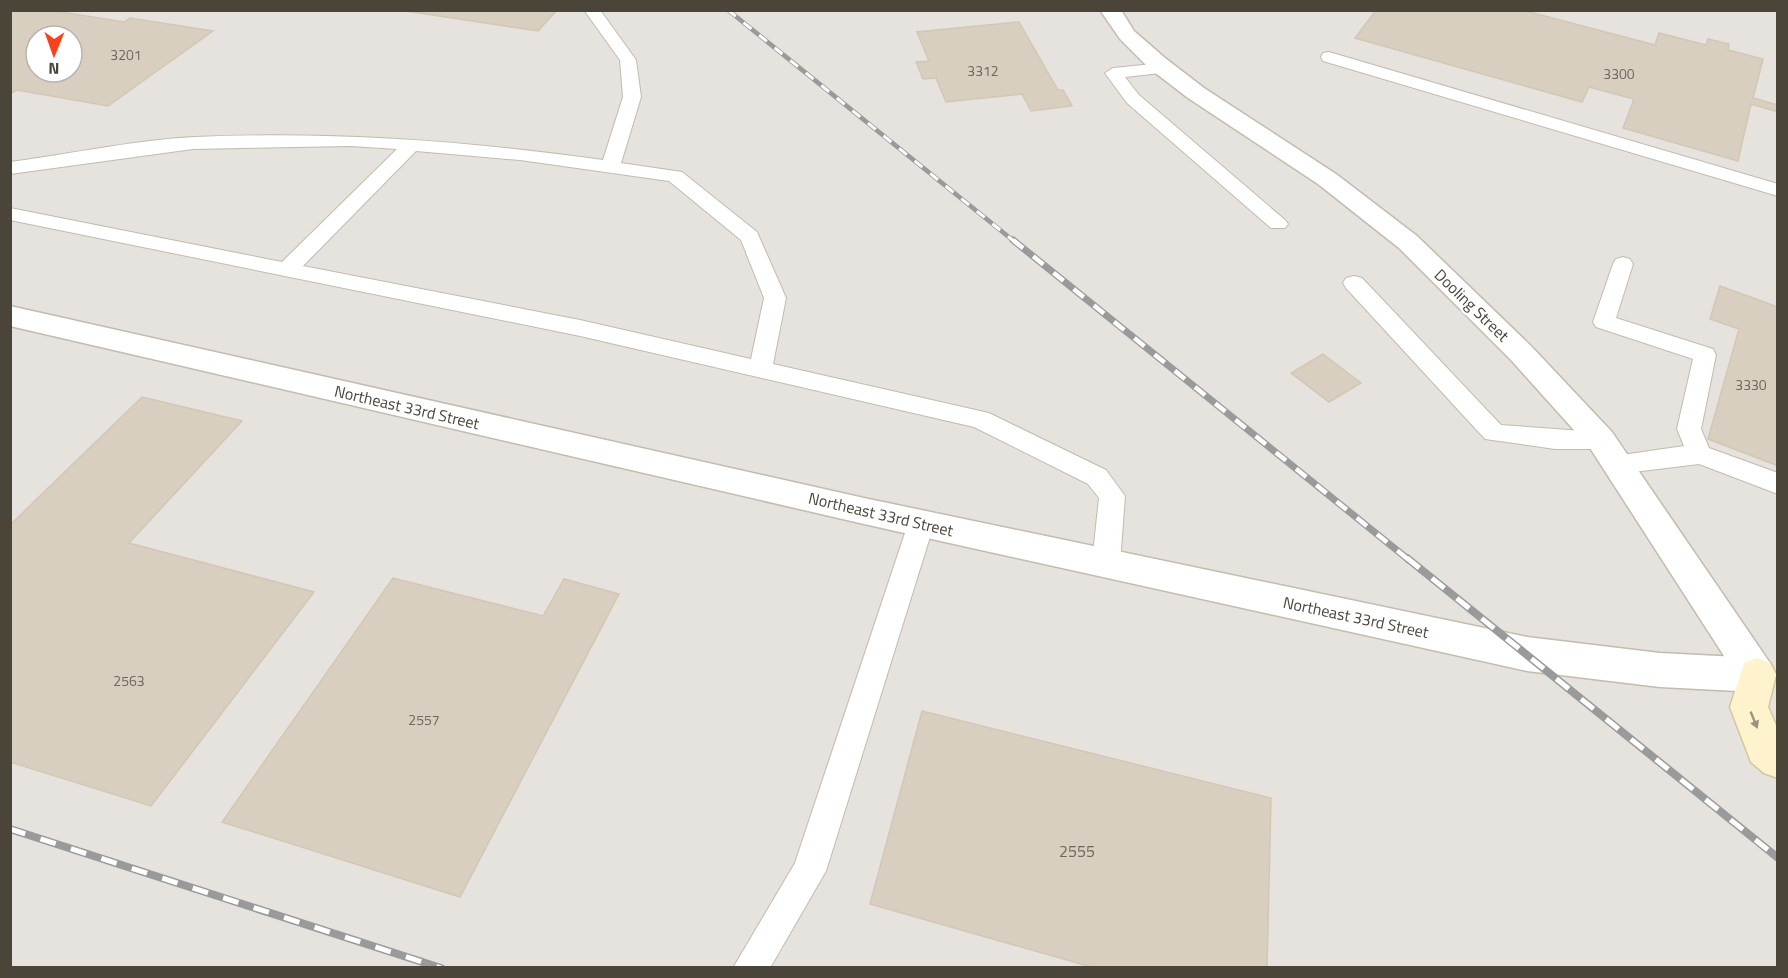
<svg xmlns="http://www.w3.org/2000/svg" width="1788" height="978" viewBox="0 0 1788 978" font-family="'Titillium Web',sans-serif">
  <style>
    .industrial { fill: #e6e2dd; fill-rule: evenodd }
    .building { fill: #d8cfc1; stroke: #d3c7b4; stroke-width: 1.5; fill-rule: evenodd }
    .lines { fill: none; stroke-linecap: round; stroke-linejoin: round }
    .service-casing { stroke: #c2bbae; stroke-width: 2 }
    .minor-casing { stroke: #c2bbae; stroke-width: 3 }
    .tertiary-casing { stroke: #c2bbae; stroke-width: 3 }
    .secondary-casing { stroke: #d6c79b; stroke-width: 3 }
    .service { fill: #fff; fill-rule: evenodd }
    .minor { fill: #fff; fill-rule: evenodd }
    .tertiary { fill: #fff; fill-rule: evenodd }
    .secondary { fill: #fff3cd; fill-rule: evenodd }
    .rail-far2-casing { stroke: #9a9a9a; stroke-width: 4.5 }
    .rail-far1-casing { stroke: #9a9a9a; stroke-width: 7 }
    .rail-casing { stroke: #9a9a9a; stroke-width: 8 }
    .rail-far2 { stroke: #fff; stroke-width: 3; stroke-dasharray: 10; stroke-linecap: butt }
    .rail-far1 { stroke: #fff; stroke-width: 4.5; stroke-dasharray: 13; stroke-linecap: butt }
    .rail { stroke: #fff; stroke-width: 5; stroke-dasharray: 16; stroke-linecap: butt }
    .oneway { fill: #9c937c }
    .labels { text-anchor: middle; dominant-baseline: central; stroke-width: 5; stroke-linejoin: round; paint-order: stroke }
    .number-label { font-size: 14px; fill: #6e675b }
    .street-label { font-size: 16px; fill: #4b4439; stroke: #fff }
    .near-number-label { font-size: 16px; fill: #6e675b }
  </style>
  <rect width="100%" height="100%" fill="#f6f3ec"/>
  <!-- industrial -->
  <path class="industrial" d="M10 11H1777V967H11ZM36 36H72V72H36Z"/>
  <!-- building -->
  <path class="building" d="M10 10H49L124 22 130 18 213 31 108 106 17 90 10 94ZM36 36H72V72H36Z
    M399 10H557L538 31Z
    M1376 10H1522L1655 45 1659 33 1706 45 1708 39 1729 44 1728 50 1763 59 1753 98 1778 105V112L1751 104 1738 161 1623 128 1634 99 1589 87 1582 102 1355 38Z
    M1019 22 1058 90H1063L1072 106 1031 111 1022 94 946 102 936 78 923 79 916 62 929 61 917 32Z
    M1720 286 1778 307V466L1708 439 1739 329 1710 319Z
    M1323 354 1361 383 1329 402 1291 373Z
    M142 397 242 421 129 543 314 592 151 806 10 762V525Z
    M393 578 543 616 564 579 619 594 460 897 222 822Z
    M922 711 1271 798 1267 968H1095L870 904Z"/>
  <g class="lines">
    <!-- service casing -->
    <g class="service-casing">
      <path id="service" d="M584 10H600L636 60 641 97 621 163 682 172 757 232 786 298 773 364 989 413 1106 470 1125 496 1120 563 1116 571 1106 574 1096 571 1092 563 1099 498 1088 484 974 427 580 336 10 220V208L282 262 397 149 351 146 193 149 10 174V162C70 154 136 140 195 137 333 131 467 141 603 160L623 97 620 60ZM416 151 520 160 669 181 741 240 764 298 751 359 580 320 303 266Z
        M1329 52 1778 184V196L1323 61 1321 57 1323 53Z
        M1164 63 1172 68 1170 72 1125 77 1139 95 1285 220 1288 224 1285 228H1271L1127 103 1105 73 1113 68Z
        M1623 257 1630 259 1633 264 1616 318 1713 349 1716 355 1701 429 1709 448 1778 473V494L1699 464 1617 474 1608 471 1605 464 1608 457 1684 446 1677 429 1693 359 1596 327 1593 322 1613 264 1616 259Z
        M1354 276 1362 278 1501 425 1610 433 1613 440 1610 447 1601 449H1555L1485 439 1346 288 1343 283 1346 278Z
        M921 513 930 516 934 524 826 871 770 968H733L795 863 908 524 912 516Z"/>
    </g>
    <!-- minor casing -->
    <g class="minor-casing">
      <path id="minor" d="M1100 10H1121L1134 31 1165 58 1204 88 1336 174 1417 236 1531 346 1612 432 1770 663 1776 675 1770 687 1757 692 1744 687 1590 448 1511 360 1399 248 1318 184 1188 98 1149 68 1120 39Z"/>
    </g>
    <!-- tertiary casing -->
    <g class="tertiary-casing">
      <path id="tertiary" d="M10 306 864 498 1527 637 1660 653 1757 658 1770 663 1776 675 1770 687 1757 692 1660 687 1527 671 864 524 10 326Z"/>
    </g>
    <!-- secondary casing -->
    <g class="secondary-casing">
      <path id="secondary" d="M1757 658 1770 663 1776 675 1768 707 1778 730V778L1764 773 1751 762 1730 707 1744 663Z"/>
    </g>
    <!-- service -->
    <use href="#service" class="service"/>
    <!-- minor -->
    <use href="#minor" class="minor"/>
    <!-- tertiary -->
    <use href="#tertiary" class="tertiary"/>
    <!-- secondary -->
    <use href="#secondary" class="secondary"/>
    <!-- rail-far2 casing -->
    <g class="rail-far2-casing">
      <path id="rail-far2" d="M728 10 1015 242"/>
    </g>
    <!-- rail-far1 casing -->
    <g class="rail-far1-casing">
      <path id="rail-far1" d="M1013 240 1409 560"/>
    </g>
    <!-- rail casing -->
    <g class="rail-casing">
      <path id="rail" d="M1407 558 1778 858
        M10 829 441 968"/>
    </g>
    <!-- rail-far2 -->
    <use href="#rail-far2" class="rail-far2"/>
    <!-- rail-far1 -->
    <use href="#rail-far1" class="rail-far1"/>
    <!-- rail -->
    <use href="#rail" class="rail"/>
  </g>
  <!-- one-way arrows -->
  <defs><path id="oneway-solid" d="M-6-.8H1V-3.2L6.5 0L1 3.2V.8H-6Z" transform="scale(1.5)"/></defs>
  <use class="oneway" href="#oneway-solid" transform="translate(1754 720) rotate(68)"/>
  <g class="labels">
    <!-- number labels -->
    <g class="number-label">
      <text x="126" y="54">3201</text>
      <text x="983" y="70">3312</text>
      <text x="1619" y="73">3300</text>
      <text x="1751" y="384">3330</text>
      <text x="129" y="680">2563</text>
      <text x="424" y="719">2557</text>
    </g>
    <!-- street labels -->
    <g class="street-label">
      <text transform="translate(1472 305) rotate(44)">Dooling Street</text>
      <text transform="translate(407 407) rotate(13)">Northeast 33rd Street</text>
      <text transform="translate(881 514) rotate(13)">Northeast 33rd Street</text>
      <text transform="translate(1356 617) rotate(12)">Northeast 33rd Street</text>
    </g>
    <!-- near-number labels -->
    <g class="near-number-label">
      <text x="1077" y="851">2555</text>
    </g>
  </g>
  <!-- border -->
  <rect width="1788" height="978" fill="none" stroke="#4b4439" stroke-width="24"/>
  <!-- north arrow -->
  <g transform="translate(54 54) rotate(181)"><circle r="28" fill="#ffffff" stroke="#b7b4b0" stroke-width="1.5"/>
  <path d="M0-4.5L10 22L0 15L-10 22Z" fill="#fc3f1d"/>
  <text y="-9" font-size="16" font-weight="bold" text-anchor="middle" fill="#4b4439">N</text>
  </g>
</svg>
